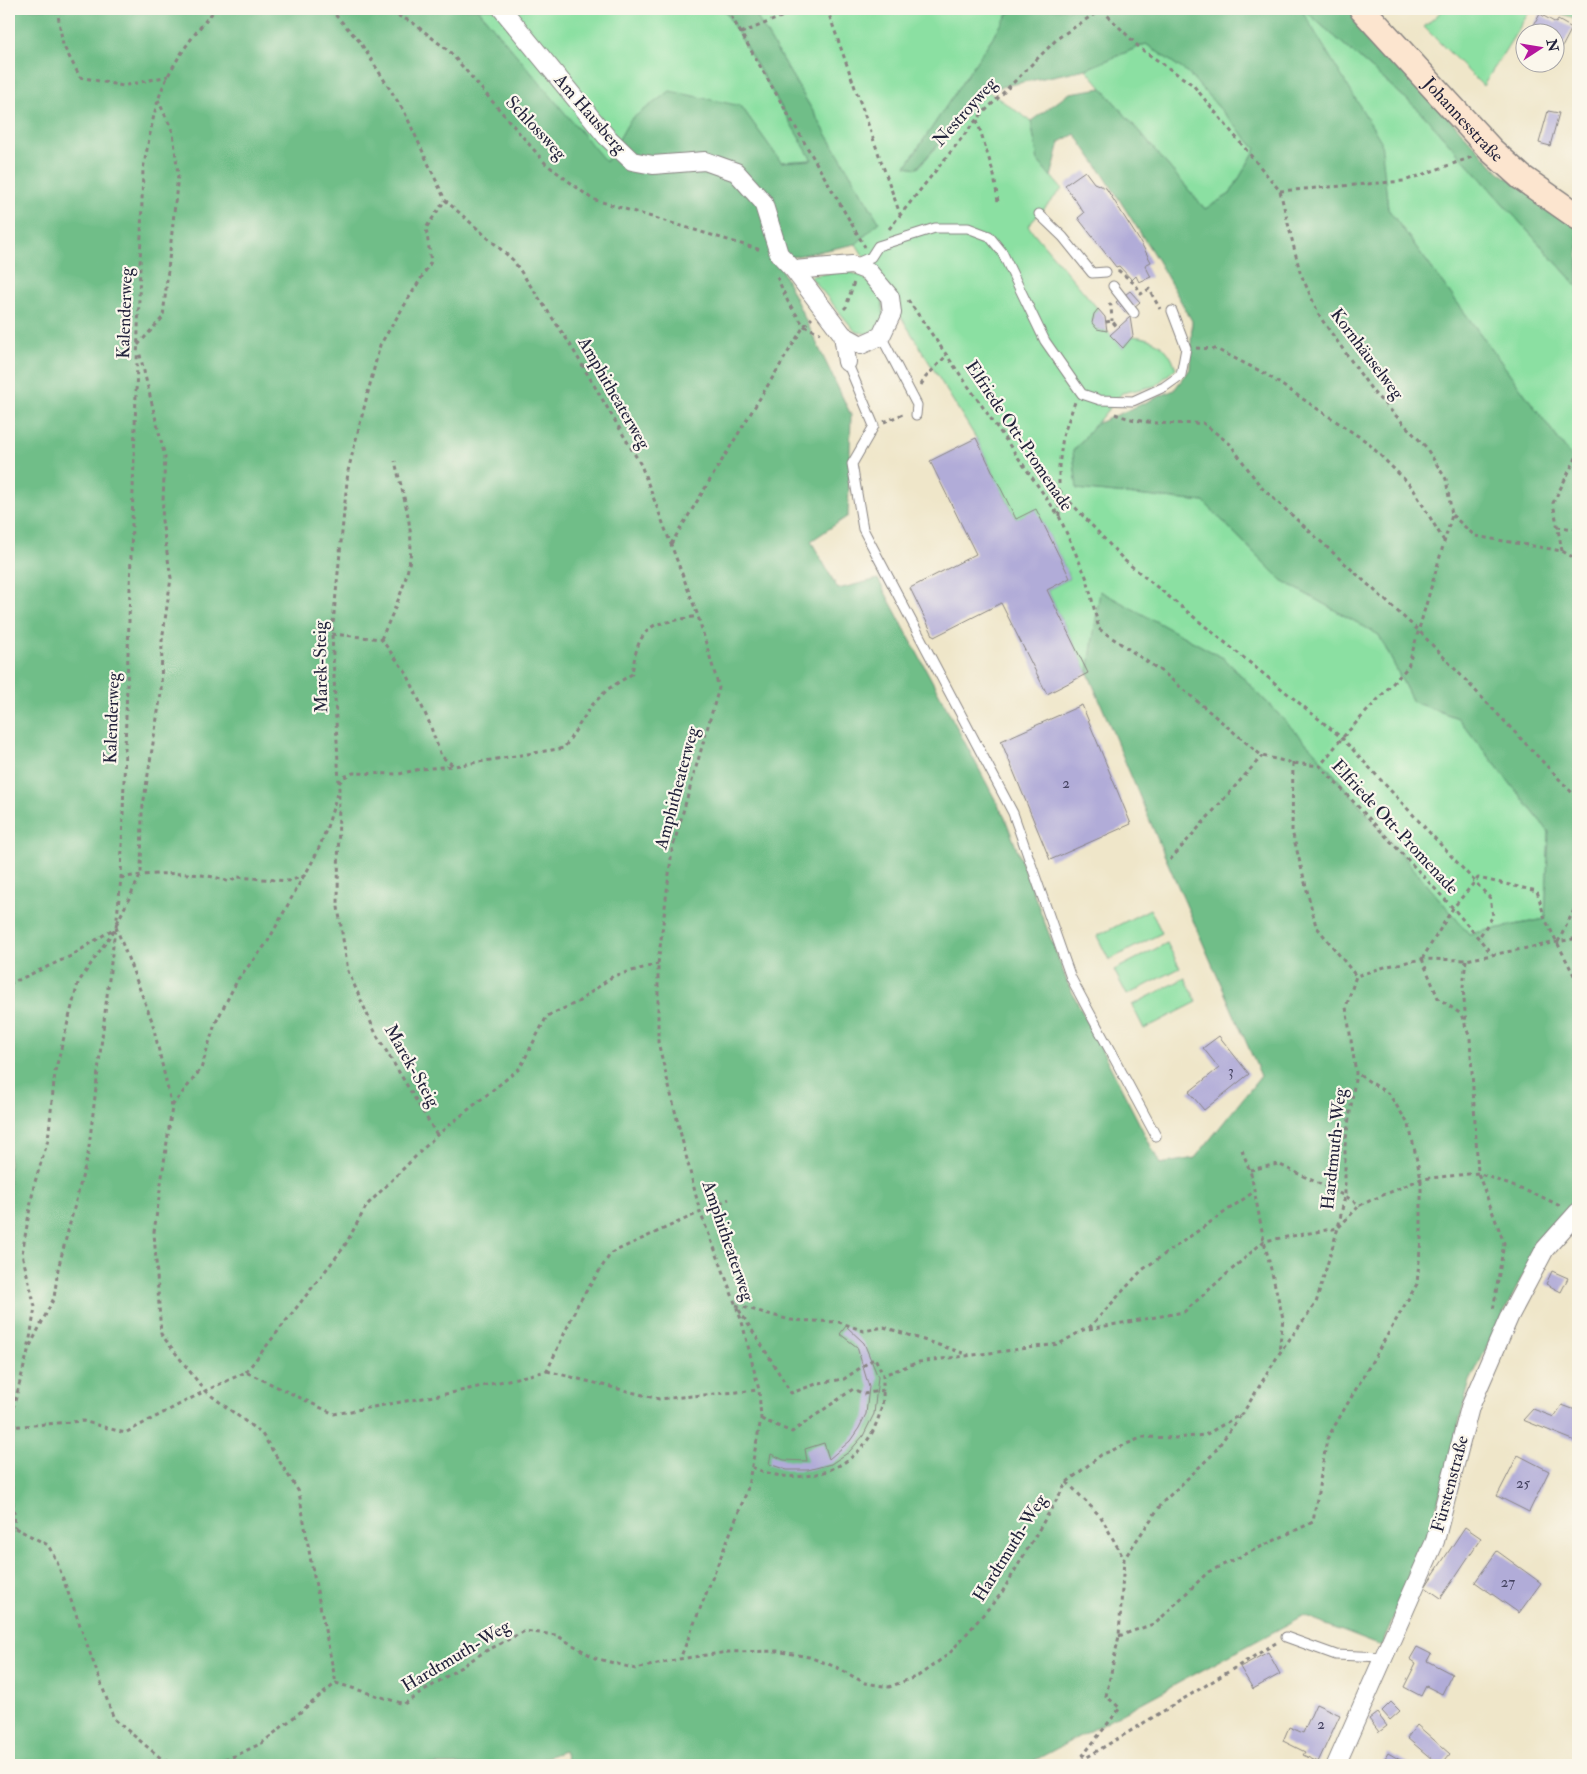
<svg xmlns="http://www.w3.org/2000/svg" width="1587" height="1774" viewBox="0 0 1587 1774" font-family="'IM FELL Double Pica',serif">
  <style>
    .green { fill: #8be0a2; stroke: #56816e }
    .forest { fill: #70be88; stroke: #497062 }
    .building { fill: #b1acd8 }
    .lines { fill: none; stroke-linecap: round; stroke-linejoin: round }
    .lane-casing { stroke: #888482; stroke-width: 11 }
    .street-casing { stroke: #888482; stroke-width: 20 }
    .secondary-casing { stroke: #888482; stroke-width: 28 }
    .path { stroke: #888482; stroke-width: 3; stroke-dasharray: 4 4; stroke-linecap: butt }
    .lane { stroke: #fff; stroke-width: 9 }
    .street { stroke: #fff; stroke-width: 18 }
    .secondary { stroke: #fce5cf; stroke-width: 25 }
    .labels { text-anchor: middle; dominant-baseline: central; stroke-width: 4.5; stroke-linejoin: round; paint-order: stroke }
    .number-label { font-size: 15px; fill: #464462 }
    .street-label { font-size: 18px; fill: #22223b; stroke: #fbf7ec }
  </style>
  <rect width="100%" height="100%" fill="#fbf7ec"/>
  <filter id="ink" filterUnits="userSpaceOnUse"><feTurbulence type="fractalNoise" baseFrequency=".02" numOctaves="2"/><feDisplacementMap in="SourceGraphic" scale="10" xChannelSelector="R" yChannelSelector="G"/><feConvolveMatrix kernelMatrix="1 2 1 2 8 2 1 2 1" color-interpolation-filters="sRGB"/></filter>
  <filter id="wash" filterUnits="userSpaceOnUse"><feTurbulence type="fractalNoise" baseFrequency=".0096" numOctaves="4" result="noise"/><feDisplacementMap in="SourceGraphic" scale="20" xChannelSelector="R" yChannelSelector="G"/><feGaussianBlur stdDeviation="1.12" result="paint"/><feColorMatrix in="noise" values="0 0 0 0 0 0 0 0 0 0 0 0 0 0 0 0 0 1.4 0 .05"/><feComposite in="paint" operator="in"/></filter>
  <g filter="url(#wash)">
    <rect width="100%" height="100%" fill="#efe6c9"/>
    <!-- green -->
    <path class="green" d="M478 9H724L812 160 781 162 741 106 630 120 606 163Z
      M752 9H1020L1009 13 906 166 918 168 986 90 1031 121 1038 161 1062 189 1028 226 1098 309C1092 316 1090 322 1097 329L1107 331 1123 348 1133 336C1156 339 1167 345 1176 368L1155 386 1122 393 1073 451 1077 489 1204 502 1281 580 1379 635 1413 702 1458 718 1549 832 1545 919 1469 934 1314 751 1225 659 1101 592 1088 673 1047 590 1070 578 1036 510 1016 519 976 438 856 244 879 222Z
      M1301 9H1303L1420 111 1578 287V466L1388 209 1380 141Z
      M1444 9H1531L1483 86 1424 27Z
      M1547 9H1578V19Z
      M1146 44 1188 73 1256 149 1230 194 1205 209 1086 69Z
      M846 271 861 276 882 293 884 325 867 334 855 331 810 276Z
      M1150 909 1162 933 1109 960 1097 936Z
      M1167 943 1180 968 1127 995 1114 970Z
      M1185 978 1197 1002 1144 1029 1132 1005Z"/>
    <!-- forest -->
    <path class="forest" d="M9 9H478L606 162 630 120 670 91 741 106 781 162 812 160 724 9H752L879 222 856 244 777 260 851 415 848 516 811 541 838 589 878 579 1005 818 1068 984 1160 1164 1195 1158 1261 1076 1160 845 1088 673 1100 591 1225 659 1314 751 1469 934 1545 919 1549 832 1458 718 1413 702 1379 635 1281 580 1204 502 1077 489 1073 451 1096 424 1174 390 1190 369 1192 321 1158 261 1105 177 1075 134 1060 142 1051 177 1038 161 1031 121 1070 93 1102 88 1205 209 1230 194 1256 149 1188 73 1146 44 1086 69 986 90 917 168 906 166 1009 13 1020 9H1301L1381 141 1388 209 1578 466V1196L1534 1253 1470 1381 1429 1536 1381 1646 1303 1616 1026 1765H569L564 1751 524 1765H9Z
      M1303 9H1348L1499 172 1578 228V287L1420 111Z"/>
    <g id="blocks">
      <!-- building -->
      <path class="building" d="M1540 14 1556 23 1558 20 1572 28 1559 53 1554 51V32H1530Z
        M1548 111 1559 113 1550 146 1539 143Z
        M1085 171 1094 183 1106 188 1141 243 1151 262 1145 265 1151 277 1139 282 1136 276 1132 280 1119 266 1116 267 1078 218 1084 213 1065 185Z
        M1130 291 1140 302 1126 314 1116 302Z
        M1098 309 1105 317 1107 331 1097 329 1092 323 1094 314Z
        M1130 317 1133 336 1123 348 1110 335Z
        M976 438 1016 519 1036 509 1070 578 1047 590 1088 673 1047 694 1001 603 934 637 910 588 976 554 930 461Z
        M1082 705 1131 824 1050 860 1001 741Z
        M1219 1036 1249 1074 1204 1110 1189 1092 1219 1068 1203 1048Z
        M1552 1271 1568 1278 1561 1292 1546 1284Z
        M846 1326 864 1343 878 1377 874 1414 863 1436 849 1452 831 1464 808 1470H787L769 1464 771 1454 784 1460 807 1461 805 1449 824 1443 829 1459 850 1441 859 1428 866 1414 869 1387 857 1347 840 1334Z
        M1562 1405 1578 1411V1442L1523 1420 1533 1409 1554 1417Z
        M1518 1455 1549 1471 1529 1512 1497 1496Z
        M1465 1527 1481 1538 1441 1598 1425 1587Z
        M1497 1551 1541 1583 1519 1613 1475 1582Z
        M1417 1647 1431 1654 1427 1661 1452 1674 1442 1694 1426 1686 1421 1696 1404 1687 1416 1663 1410 1659Z
        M1268 1652 1280 1674 1253 1689 1240 1667Z
        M1391 1702 1400 1711 1390 1720 1382 1711Z
        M1316 1704 1340 1715 1318 1762 1303 1755 1305 1752 1283 1741 1289 1727 1303 1733Z
        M1377 1713 1387 1726 1379 1732 1369 1719Z
        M1417 1725 1450 1754 1441 1765H1439L1407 1738Z
        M1388 1753 1409 1765H1381Z"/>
    </g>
  </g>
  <g filter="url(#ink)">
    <use href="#blocks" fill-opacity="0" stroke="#888482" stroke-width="1"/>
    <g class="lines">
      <!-- lane casing -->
      <g class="lane-casing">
        <path id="lane" d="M1039 214 1063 237 1092 273 1106 272
          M852 265 871 257 878 246 935 228H968L989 236 1002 252 1045 341 1082 394 1100 400 1133 401 1164 387 1181 375 1186 348 1172 311
          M1113 286 1134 313
          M881 336 917 405 916 415
          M847 362 874 426 852 464 863 529 1013 813 1071 978 1156 1136
          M1286 1637 1336 1655 1382 1657"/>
      </g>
      <!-- street casing -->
      <g class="street-casing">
        <path id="street" d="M502 9 606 136 632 161 653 165 705 161 736 172 763 202 779 254 794 270 843 335 847 362
          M794 270 852 265 868 271 890 297 892 313 881 336 861 345 843 335
          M1336 1765 1435 1541 1470 1407 1510 1315 1545 1249 1578 1212"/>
      </g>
      <!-- secondary casing -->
      <g class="secondary-casing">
        <g id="secondary">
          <path id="s1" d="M1362 9 1491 150 1521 177 1578 217"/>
        </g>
      </g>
      <!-- path -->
      <path class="path" d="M57 9 63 45 80 77 123 86 168 76
        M330 9 360 42 405 113 445 200 513 260 568 341 641 465 698 616 719 688 672 850 658 964V1042L700 1212 721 1265 742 1322 759 1390 761 1419 747 1491 680 1659
        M383 9 412 22 450 52 546 164 592 199 761 250
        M727 9 865 247
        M827 9 900 214
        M1102 10 1141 49 1193 85 1280 191 1300 272 1320 317 1374 393 1425 446 1446 479 1452 515 1408 667 1342 738 1320 766
        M741 33 801 9
        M977 120 994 175 998 202
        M1280 191 1404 181 1472 157
        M889 229 977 119 1058 38 1102 9
        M1118 270 1136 285 1141 294 1149 289 1160 309
        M777 277 788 302 804 326 820 333
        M908 300 1059 516 1087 579 1099 629 1165 674 1262 756 1293 763 1320 766 1453 908 1492 954
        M1109 303 1111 306 1112 321
        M844 309 846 307 854 282
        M1106 322 1112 321 1118 328
        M138 345 163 317 178 175 173 132 158 100
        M1196 348 1216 349 1264 373 1367 442 1412 487 1444 541
        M921 385 925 378 947 355
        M1115 414C1144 425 1172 424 1203 423L1230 444 1261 487 1419 631 1578 799
        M884 422 903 414
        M1059 490 1124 560 1342 738 1490 898 1493 916 1478 939
        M1452 515 1475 536 1562 551 1578 560
        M1059 516V466L1063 436 1075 402
        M1557 527 1578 529
        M671 544 804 326 812 318
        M1562 551 1553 503 1578 454
        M332 634 381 639 407 674 429 722 441 756 454 766 564 748 592 705 608 689 632 674C635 654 637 634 657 624L698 616
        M381 639C392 615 404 590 409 564 416 531 402 493 395 461
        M1293 763 1292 831 1316 926 1356 976
        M339 783 344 777 353 773 399 774 420 769 453 766
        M1170 860 1262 756
        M121 878C145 873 206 870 228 882L237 877 289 881 304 876C321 849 330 821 338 789
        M117 923 141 874 142 812 161 693 162 641 171 578 162 521 165 457 139 351
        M116 927 152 1021 172 1107 154 1232 161 1334 205 1391 246 1372 334 1414 456 1392 547 1371 578 1304 611 1253 729 1199
        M1558 942 1578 902
        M1422 959 1438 998 1461 1014 1470 1038 1478 1173 1504 1243 1493 1311
        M1422 959 1453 908 1478 878 1537 891 1545 919 1578 983
        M1466 960 1463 987 1466 1024
        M9 984 71 956 113 929
        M172 1106 201 1069 215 1024 238 979 267 943 303 877
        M437 1135 376 1034 348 971 338 907 339 784 332 634 348 471 380 345 431 262 426 228 445 200
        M1242 1150 1251 1174 1264 1241 1283 1318 1279 1352
        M1250 1170 1278 1164 1345 1196 1360 1205 1421 1179 1478 1173 1542 1197 1562 1207
        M736 1305 790 1320 839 1322 864 1331 884 1327 969 1355
        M739 1310 768 1355 791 1393 819 1383 844 1379 875 1358 883 1375
        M1089 1328 1142 1270 1255 1191
        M30 1346 54 1298 58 1269 88 1155 115 929
        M547 1371 659 1399 759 1390
        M246 1372 344 1247 367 1205 437 1135 520 1068 547 1016 578 1002 613 976 658 964
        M761 1419 792 1432 853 1389 864 1394 883 1390V1375L919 1362 1059 1344 1083 1330 1184 1312 1264 1241 1338 1228 1360 1205
        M9 1424 28 1351 35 1307 22 1254 34 1185 48 1140 55 1072 78 983 116 927 121 878 143 169C148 147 151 123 158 101 166 71 195 31 216 9
        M9 1427 83 1421 125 1433 205 1391 262 1434 299 1492 311 1562 336 1683
        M9 1438 15 1528
        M752 1467C795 1488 851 1474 873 1431 879 1418 884 1404 883 1390
        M1067 1482 1101 1517 1124 1559
        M15 1528 48 1545 57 1562 114 1719 163 1760 191 1765
        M9 1531 15 1528
        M1119 1636 1156 1623 1208 1572 1313 1522 1327 1439 1417 1284 1421 1238V1179L1409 1125 1389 1094 1356 1073
        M1077 1763 1120 1708 1106 1696 1119 1636 1124 1559 1162 1503 1213 1454 1241 1415
        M201 1765 235 1756 262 1743 336 1683 404 1704 484 1652 525 1631 556 1635 595 1658 636 1669 679 1659 728 1652 777 1651 809 1657 836 1667 865 1683 889 1687 918 1676 949 1654 1001 1594 1067 1482 1101 1455 1143 1437 1176 1438 1205 1435 1243 1413 1279 1354 1316 1303 1338 1228 1345 1196V1145L1356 1073 1346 1007 1356 976 1388 966 1422 959 1466 960 1578 938
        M1074 1765 1276 1643"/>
      <!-- lane -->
      <use href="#lane" class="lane"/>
      <!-- street -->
      <use href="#street" class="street"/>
      <!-- secondary -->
      <use href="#secondary" class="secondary"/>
    </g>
  </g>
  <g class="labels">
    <!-- number labels -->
    <g class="number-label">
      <text x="1066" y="783">2</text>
      <text x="1231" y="1071">3</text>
      <text x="1523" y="1483">25</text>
      <text x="1508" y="1582">27</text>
      <text x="1321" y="1724">2</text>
    </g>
    <!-- street labels -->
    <g class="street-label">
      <text transform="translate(965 112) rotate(-48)">Nestroyweg</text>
      <text transform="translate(590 114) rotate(49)">Am Hausberg</text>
      <text stroke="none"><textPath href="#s1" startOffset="150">Johannesstraße</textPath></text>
      <text transform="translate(536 128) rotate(47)">Schlossweg</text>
      <text transform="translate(125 313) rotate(-88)">Kalenderweg</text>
      <text transform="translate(1367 354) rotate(53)">Kornhäuselweg</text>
      <text transform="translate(614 393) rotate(60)">Amphitheaterweg</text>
      <text transform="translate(1019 436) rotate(56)">Elfriede Ott-Promenade</text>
      <text transform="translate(321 667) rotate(-91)">Marek-Steig</text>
      <text transform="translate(112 718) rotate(-88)">Kalenderweg</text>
      <text transform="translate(677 788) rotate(-75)">Amphitheaterweg</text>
      <text transform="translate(1395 827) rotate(47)">Elfriede Ott-Promenade</text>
      <text transform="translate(412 1066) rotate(60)">Marek-Steig</text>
      <text transform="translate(1334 1149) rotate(-84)">Hardtmuth-Weg</text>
      <text transform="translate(728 1241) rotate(71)">Amphitheaterweg</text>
      <text transform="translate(1450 1484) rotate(-75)">Fürstenstraße</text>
      <text transform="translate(1010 1548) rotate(-58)">Hardtmuth-Weg</text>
      <text transform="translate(456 1656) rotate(-31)">Hardtmuth-Weg</text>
    </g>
  </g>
  <!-- margin -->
  <rect width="1587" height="1774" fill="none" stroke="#fbf7ec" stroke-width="30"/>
  <!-- north arrow -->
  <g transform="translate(1540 48) rotate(78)"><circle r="24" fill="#fbf7ec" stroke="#a4a2a5"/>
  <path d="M0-4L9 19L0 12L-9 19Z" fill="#b5179e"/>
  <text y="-8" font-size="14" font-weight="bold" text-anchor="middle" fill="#22223b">N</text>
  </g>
</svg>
